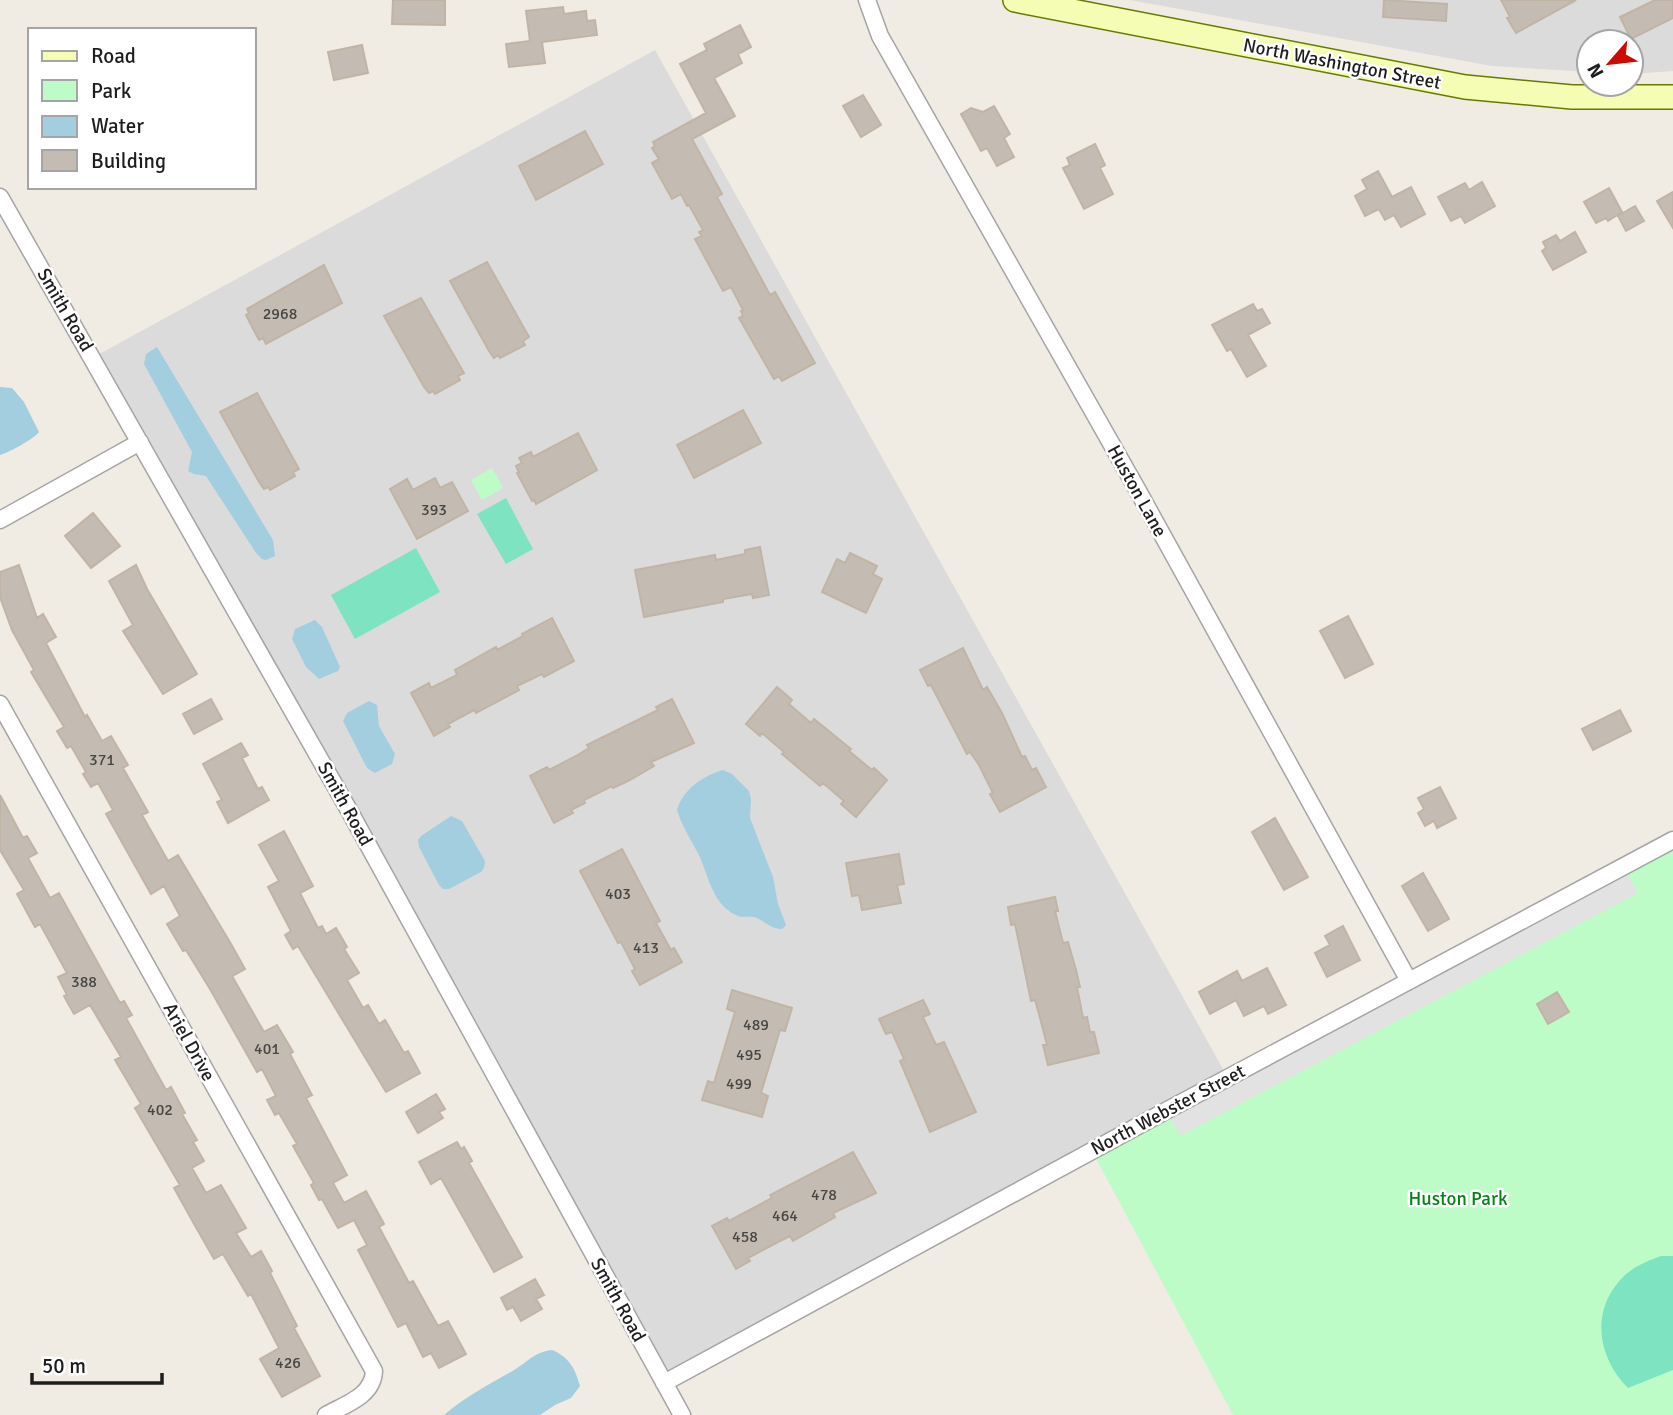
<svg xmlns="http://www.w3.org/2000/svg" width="1673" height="1415" viewBox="0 0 1673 1415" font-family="Signika,sans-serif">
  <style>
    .residential { fill: #dcdbdb }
    .park { fill: #befcc7 }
    .pitch { fill: #7de3c1 }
    .parking { fill: #e2e2e2 }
    .water { fill: #a2cee0 }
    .building { fill: #c4bcb3; stroke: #c2b4a5; stroke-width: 2 }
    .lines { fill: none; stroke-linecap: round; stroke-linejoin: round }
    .minor-casing { stroke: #a5a5a5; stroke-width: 19 }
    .secondary-casing { stroke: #667a00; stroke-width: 26 }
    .minor { stroke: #fff; stroke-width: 16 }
    .secondary { stroke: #f5fdb5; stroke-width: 23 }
    .labels { text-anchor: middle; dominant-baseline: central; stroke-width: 5; stroke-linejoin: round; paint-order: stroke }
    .number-label { font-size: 16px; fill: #484643 }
    .street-label { font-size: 19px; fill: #1e1e1e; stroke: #fff }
    .park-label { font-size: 19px; fill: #068317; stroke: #fff }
  </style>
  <rect width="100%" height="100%" fill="#f0ece4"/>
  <!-- residential -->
  <path class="residential" d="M1130 0H1673V71L1631 74V42H1589V72L1492 66Z
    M655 50 1228 1078 664 1383 92 358Z"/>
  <!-- park -->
  <path class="park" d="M492 468 503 488 482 500 471 480Z
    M1673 840V1415H1233L1092 1151Z"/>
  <!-- pitch -->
  <path class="pitch" d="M506 498 533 549 506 564 477 514Z
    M416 548 440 592 355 639 331 595Z
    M1661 1256H1673V1370L1628 1388C1597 1357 1590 1310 1623 1277 1634 1266 1648 1261 1661 1256Z"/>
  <!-- parking -->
  <path class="parking" d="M1627 873 1638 893 1180 1136 1169 1117Z"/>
  <!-- water -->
  <path class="water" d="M157 347 273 540 275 556 266 560 262 559 256 553 206 476 194 474 188 471 192 452 144 364 146 354Z
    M0 387 12 388 24 402 39 432C34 439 8 453 0 455Z
    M315 620 322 627 340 667 338 671 319 679 306 667 292 639 295 629Z
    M369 701 377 705 379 726 395 754 392 764 375 773 367 768 343 721 347 713Z
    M723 770 732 774 749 791 751 799 750 818 773 877 778 904 786 925 782 929C771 929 766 922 757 918 750 915 743 919 736 915 713 905 708 875 699 855 691 840 682 826 677 810 683 789 703 776 723 770Z
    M451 816 462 821 485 861 484 868 481 872 449 889H443L439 885 419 847 418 840 421 836Z
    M552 1350C569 1357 575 1368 580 1386L571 1398 555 1405 540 1415H444C465 1397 486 1386 509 1373 525 1365 533 1352 552 1350Z"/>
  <!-- building -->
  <path class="building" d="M393 0H445V25L392 24Z
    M1384 0 1447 4 1446 21 1383 17Z
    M1501 0H1576L1516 33 1507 18 1510 17Z
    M1655 0H1673V18L1631 39 1620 17Z
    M563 7 564 14 586 11 587 21 595 20 597 35 542 42 545 63 509 67 506 44 530 41 526 11Z
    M740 25 751 47 738 54 742 63 714 78 735 116 692 139 722 194 717 197 770 295 775 292 815 363 782 381 779 376 774 379 739 318 743 316 741 311 743 310 731 287 723 291 695 239 702 236 699 232 703 230 689 205 687 206 681 194 672 199 652 163 659 159 652 148 655 146 653 142 706 113 680 64 707 50 704 44Z
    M362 45 368 73 334 80 328 52Z
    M863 95 881 125 861 137 843 106Z
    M994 106 1010 134 1004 138 1014 157 997 166 987 148 981 151 961 114 971 108 983 112Z
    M585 131 603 164 536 200 519 166Z
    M1095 144 1105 165 1100 168 1113 194 1084 209 1063 168 1070 165 1067 158Z
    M1378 171 1392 197 1411 187 1425 214 1401 227 1394 215 1385 220 1379 209 1365 216 1355 196 1367 189 1362 180Z
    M1482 182 1495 206 1465 223 1461 216 1451 221 1438 197 1465 183 1469 190Z
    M1609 188 1622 212 1608 221 1606 218 1596 223 1584 202Z
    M1673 192V228L1657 201Z
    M1635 206 1644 221 1626 231 1618 216Z
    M1575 232 1586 252 1553 270 1542 251 1546 248 1543 242 1556 235 1560 241Z
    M487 262 529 337 523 341 525 345 500 358 498 355 494 358 489 351 450 281Z
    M324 265 342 303 266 344 263 338 259 340 246 315 249 313 247 309Z
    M421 298 464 373 458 376 460 380 435 394 433 391 429 393 424 387 384 316Z
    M1253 304 1257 311 1262 309 1270 323 1248 335 1266 366 1247 377 1231 349 1227 351 1212 325Z
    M257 393 299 469 293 472 295 476 270 490 268 487 264 489 259 482 220 412Z
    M743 410 761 443 694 478 677 445Z
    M578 433 597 470 536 504 534 500 532 501 517 473 519 472 516 466 522 463 519 458 531 452 533 457Z
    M435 478 440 488 452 482 468 511 417 539 390 489 407 479 413 490Z
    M93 513 120 546 91 568 65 536Z
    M760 547 769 595 753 598 752 594 723 599V602L644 617 635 570 715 555 716 560 745 554V550Z
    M850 553 877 566 873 574 882 579 866 613 822 592 837 559 845 563Z
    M19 565 37 618 43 614 56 637 46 643 85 717 87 715 102 741 111 736 128 765 123 768 148 812 142 815 168 861 178 855 231 944 245 969 232 976 264 1032 277 1025 293 1052 290 1054 312 1095 306 1098 347 1175 333 1183 344 1203 366 1191 384 1224 379 1227 409 1283 413 1281 438 1326 448 1321 466 1354 439 1368 431 1353 423 1357 406 1323 398 1327 358 1250 367 1245 354 1220 338 1228 322 1199 319 1200 311 1185 314 1183 293 1146 297 1144 279 1113 275 1115 267 1100 276 1096 262 1069 257 1072 210 989 186 950 183 951 167 924 180 916 164 886 151 894 106 814 113 810 98 783 91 787 83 774 86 772 71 746 67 748 57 731 64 727 31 672 34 670 12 630 0 597V572Z
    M136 565 147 589 197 674 163 694 123 631 133 625 109 581Z
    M1348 616 1373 664 1345 678 1320 631Z
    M552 618 574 661 544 677 542 674 517 686 519 690 476 713 474 710 448 724 450 727 434 736 411 693 429 683 431 688 457 675 455 670 496 647 497 650 523 636 522 634Z
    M963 648 983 690 987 687 1002 713 1022 757 1025 756 1032 770 1036 768 1046 787 1000 812 990 794 993 793 979 765 970 752 967 754 931 685 928 686 920 670Z
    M777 687 792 700 789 704 811 723 814 719 851 749 849 751 872 770 874 768 887 780 856 817 841 804 844 801 823 783 820 786 782 754 784 752 762 733 760 736 746 724Z
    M211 699 222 719 194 734 183 714Z
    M672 699 694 743 651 762 654 766 628 781 613 788 612 786 584 800 585 803 571 810 573 813 554 823 530 776 547 767 549 770 576 756 589 748 587 745 658 710 656 707Z
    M1620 710 1631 731 1593 750 1582 729Z
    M241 743 248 755 242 758 258 789 262 787 269 800 228 823 217 802 222 800 203 764Z
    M1440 787 1456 818 1437 828 1434 821 1425 826 1418 813 1424 809 1418 798Z
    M0 795 23 838 27 836 37 853 28 858 50 898 59 893 120 1003 124 1001 132 1015 126 1018 166 1090 171 1087 185 1113 182 1114 197 1140 193 1142 204 1161 192 1168 206 1193 221 1185 246 1228 236 1233 251 1257 261 1251 272 1271 270 1273 297 1326 294 1328 320 1376 282 1397 260 1359 279 1348 251 1294 248 1296 223 1254 214 1259 193 1222 174 1188 180 1185 135 1108 141 1104 115 1060 121 1057 90 1005 74 1014 64 996 67 995 58 977 67 973 40 924 35 927 17 894 24 890 0 850Z
    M1275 818 1308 877 1284 890 1252 832Z
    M284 831 313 886 300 893 318 928 322 926 326 934 336 928 347 947 344 949 359 973 347 980 363 1008 368 1005 379 1024 385 1020 404 1053 408 1051 420 1073 386 1092 298 946 293 949 285 935 291 931 268 887 279 881 259 845Z
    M622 849 660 921 656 923 671 950 674 948 682 962 640 985 632 971 635 969 621 942 618 943 580 871Z
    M899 854 904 884 897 885 901 903 862 910 859 895 852 896 846 863Z
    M1423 873 1449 919 1428 931 1402 886Z
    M1055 897 1058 911H1055L1063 943 1068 942 1076 970 1080 987H1077L1083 1018 1087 1017 1090 1032H1094L1099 1053 1048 1065 1043 1045H1047L1039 1014 1035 1000 1031 1001 1015 924 1011 925 1008 907Z
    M1343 926 1360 960 1327 977 1315 953 1330 945 1325 936Z
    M1267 968 1286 1005 1268 1014 1264 1006 1244 1016 1236 1000 1210 1014 1199 992 1237 971 1242 981Z
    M732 990 792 1008 785 1031 780 1030 761 1093 768 1096 762 1117 702 1100 708 1081 714 1083 735 1012 727 1009Z
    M1557 992 1569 1012 1548 1024 1537 1004Z
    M923 1000 930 1014 923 1017 936 1045 944 1042 976 1112 930 1132 900 1061 904 1059 892 1032 886 1034 879 1019Z
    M436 1094 445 1109 439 1112 443 1118 418 1133 406 1112Z
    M457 1142 461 1149 464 1147 472 1161 469 1163 522 1257 494 1272 441 1178 431 1184 419 1162Z
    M853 1152 876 1193 833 1213 835 1217 793 1241 790 1236 776 1243 748 1258 750 1261 736 1269 712 1226 727 1218 729 1221 742 1214 772 1198 770 1195Z
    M535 1279 544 1295 536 1299 542 1309 521 1321 513 1307 507 1310 501 1298Z"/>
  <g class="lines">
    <!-- minor casing -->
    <g class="minor-casing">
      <path id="minor" d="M867 0 880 36 1137 489 1409 981
        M0 197 350 812 682 1415
        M0 520 140 442
        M0 704 374 1371C373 1396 346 1404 326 1415
        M664 1383 1160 1114 1673 840"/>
    </g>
    <!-- secondary casing -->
    <g class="secondary-casing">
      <path id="secondary" d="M1015 0 1465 87 1572 97H1673"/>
    </g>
    <!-- minor -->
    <use href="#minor" class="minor"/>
    <!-- secondary -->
    <use href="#secondary" class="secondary"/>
  </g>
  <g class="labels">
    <!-- number labels -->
    <g class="number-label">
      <text x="280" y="314">2968</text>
      <text x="434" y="510">393</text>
      <text x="102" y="760">371</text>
      <text x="618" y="894">403</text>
      <text x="646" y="948">413</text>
      <text x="84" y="982">388</text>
      <text x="756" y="1025">489</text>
      <text x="267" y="1049">401</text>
      <text x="749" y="1055">495</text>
      <text x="739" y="1084">499</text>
      <text x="160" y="1110">402</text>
      <text x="824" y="1195">478</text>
      <text x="785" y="1216">464</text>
      <text x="745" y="1237">458</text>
      <text x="288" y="1363">426</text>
    </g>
    <!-- street labels -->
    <g class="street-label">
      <text transform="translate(1342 64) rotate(11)">North Washington Street</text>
      <text transform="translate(65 310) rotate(60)">Smith Road</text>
      <text transform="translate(1137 491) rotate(61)">Huston Lane</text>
      <text transform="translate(345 804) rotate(61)">Smith Road</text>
      <text transform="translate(189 1042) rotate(61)">Ariel Drive</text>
      <text transform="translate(1168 1110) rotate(-28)">North Webster Street</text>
      <text transform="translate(618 1300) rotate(61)">Smith Road</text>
    </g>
    <!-- park labels -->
    <g class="park-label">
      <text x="1458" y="1199">Huston Park</text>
    </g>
  </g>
  <!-- legend -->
  <rect x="28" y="28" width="228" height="161" fill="#ffffff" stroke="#a5a5a5" stroke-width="2"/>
  <rect x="42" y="51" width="35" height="10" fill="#f5fdb5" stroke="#a5a5a5" stroke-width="2"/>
  <text x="91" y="63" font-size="21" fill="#1e1e1e">Road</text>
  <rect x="42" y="80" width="35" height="21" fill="#befcc7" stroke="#a5a5a5" stroke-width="2"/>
  <text x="91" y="98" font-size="21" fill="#1e1e1e">Park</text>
  <rect x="42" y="116" width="35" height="21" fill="#a2cee0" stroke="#a5a5a5" stroke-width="2"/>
  <text x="91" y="133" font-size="21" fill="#1e1e1e">Water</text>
  <rect x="42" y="150" width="35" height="21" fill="#c4bcb3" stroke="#a5a5a5" stroke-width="2"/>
  <text x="91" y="168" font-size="21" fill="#1e1e1e">Building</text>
  <!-- north arrow -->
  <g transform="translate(1610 63) rotate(242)"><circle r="33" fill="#ffffff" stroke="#a5a5a5" stroke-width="2"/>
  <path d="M0-5L12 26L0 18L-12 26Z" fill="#cc0b00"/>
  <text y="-10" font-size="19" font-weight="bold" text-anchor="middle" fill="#1e1e1e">N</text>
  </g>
  <!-- scale -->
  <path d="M32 1373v10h130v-10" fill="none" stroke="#1e1e1e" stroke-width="3.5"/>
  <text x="42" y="1373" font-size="21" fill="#1e1e1e" stroke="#ffffff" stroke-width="5" paint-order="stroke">50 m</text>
</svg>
